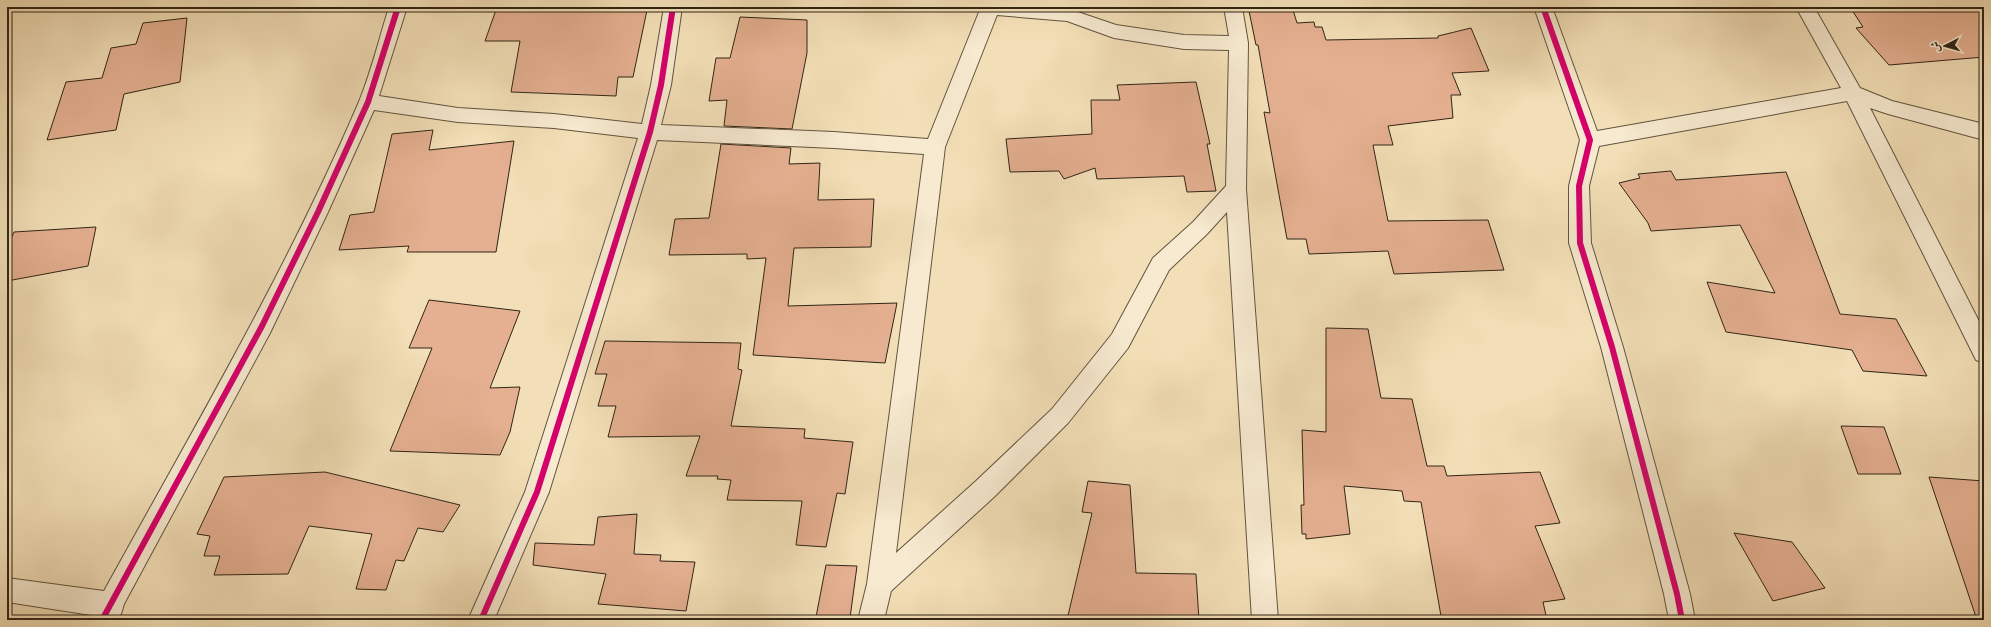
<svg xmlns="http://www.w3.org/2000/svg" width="1991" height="627" viewBox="0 0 1991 627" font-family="Vollkorn,Amiri,serif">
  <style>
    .building { fill: #e5b091; stroke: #302516 }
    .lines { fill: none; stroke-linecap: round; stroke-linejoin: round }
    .minor-casing { stroke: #61543e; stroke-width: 2 }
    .minor { fill: #f7ead0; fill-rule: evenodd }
    .cycleway-casing { stroke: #f7ead0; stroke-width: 8 }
    .cycleway { stroke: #d6006c; stroke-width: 6 }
  </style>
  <rect width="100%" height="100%" fill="#f3dfb7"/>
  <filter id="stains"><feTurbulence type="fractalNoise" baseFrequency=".005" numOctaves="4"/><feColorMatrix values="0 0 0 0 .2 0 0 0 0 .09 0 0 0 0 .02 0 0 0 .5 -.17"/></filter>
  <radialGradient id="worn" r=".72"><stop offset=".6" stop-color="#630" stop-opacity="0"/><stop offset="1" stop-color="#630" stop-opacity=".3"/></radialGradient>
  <!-- building -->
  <path class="building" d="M497 7H582L581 10H647L633 77H618L616 96 511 92 520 41H485Z
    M1850 7H1984V57L1889 65 1856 28 1863 27Z
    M1293 10 1297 23 1314 22 1315 27H1322L1326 40 1438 38V36L1471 28 1489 71 1452 73 1461 95H1451L1453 118 1388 126 1393 145H1373L1388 221 1488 220 1504 270 1394 274 1388 251 1309 254 1306 239H1287L1264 112 1270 113 1258 45H1256L1249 11Z
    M740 17 807 20V53L792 129 724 126 727 100 709 101 716 58H730Z
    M187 18 180 82 124 94 116 130 47 140 66 82 102 78 111 48 136 44 143 23Z
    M1196 82 1210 144H1207L1216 191 1187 192 1184 176 1097 179 1095 168 1064 179 1059 171 1010 172 1006 139 1092 134 1091 100H1120L1117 85Z
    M433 130 429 150 514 141 496 252H407L409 246 339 250 350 215 374 212 392 134Z
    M721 144 791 148 789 164 820 163 818 200 874 199 871 247 794 248 788 306 897 303 885 363 753 355 766 258 747 259V254L669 255 675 219 709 218Z
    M1671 171 1676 180 1786 172 1840 314 1896 319 1927 376 1863 371 1852 350 1726 332 1707 282 1775 293 1740 225 1651 231 1648 223 1619 183 1640 178 1638 174Z
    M96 227 88 266 7 281V247L14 232Z
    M429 300 520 311 490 388 520 387 510 432 500 455 390 451 432 348H409Z
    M1326 328 1368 329 1381 398 1412 399 1427 466H1444L1447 476 1540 472 1560 523 1535 526 1565 599 1543 602 1547 620H1482L1441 616 1421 502 1404 501 1402 491 1344 486 1350 534 1306 539V534H1302L1301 505H1304L1302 430 1326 432Z
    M605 341 741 343 738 369 742 370 731 426 805 429 804 438 853 442 845 494 837 493 826 547 796 545 802 501 727 500 731 480 717 479 718 476H686L700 436 608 437 616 406H598L607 374H595Z
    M1841 426 1884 427 1901 474H1858Z
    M325 472 460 505 443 532 418 528 404 561 396 560 386 590 356 589 372 534 309 526 288 574 214 575 220 556H204L210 536 197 534 224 477Z
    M1929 477 1984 481V620H1977Z
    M1088 481 1130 485 1136 573 1196 574 1199 620H1067L1092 513 1082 512Z
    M637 514 634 554 661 555 660 561 695 562 686 611 598 604 606 574 533 565 535 543 594 545 598 517Z
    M1734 533 1792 542 1825 588 1773 601Z
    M826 565 857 566 850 618 816 617Z"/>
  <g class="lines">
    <!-- minor casing -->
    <g class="minor-casing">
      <path id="minor" d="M389 7H407L379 96 458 108 554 114 642 124 651 85 664 7H682L671 85 661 125 834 132 928 139 981 7 1069 9 1116 25 1184 35 1229 36 1224 7H1242L1248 43 1246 189 1278 620H1252L1227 212 1207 234 1169 270 1128 348 1068 423 994 497 891 591 884 620H858L867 584 924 154 834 148 657 140 549 492 494 620H468L525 492 638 138 554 128 458 122 374 110 328 212 270 333 124 604 121 614 116 620H89L91 615 7 602V578L104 591C192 431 286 272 358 104 371 73 379 39 389 7ZM997 15 1067 21 1114 38 1184 49 1229 50 1226 186 1193 222 1153 258 1112 334 1052 409 976 481 896 553 945 147Z
        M1534 7H1552L1597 131 1841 88 1796 7H1814L1860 88 1892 101 1984 124V140L1888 114 1870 108 1984 331V363L1976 360 1847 101 1599 146 1589 186 1591 243 1623 347 1690 594 1695 620H1669L1664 594 1601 347 1569 243V186L1580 140Z"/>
    </g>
    <!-- minor -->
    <use href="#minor" class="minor"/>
    <!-- cycleway casing -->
    <g class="cycleway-casing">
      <path id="cycleway" d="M1543 7 1590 140 1579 186 1580 243 1612 347 1677 594 1682 620
        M102 620 262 326 318 212 368 102 398 7
        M481 620 537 492 650 132 661 85 673 7"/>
    </g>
    <!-- cycleway -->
    <use href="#cycleway" class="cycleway"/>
  </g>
  <!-- margin -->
  <rect width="1991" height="627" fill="none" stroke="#f3dfb7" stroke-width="24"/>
  <rect x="8" y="8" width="1975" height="611" fill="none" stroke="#302516" stroke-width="2"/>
  <rect x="12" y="12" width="1967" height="603" fill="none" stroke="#302516"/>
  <!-- north arrow -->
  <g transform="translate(1945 46) rotate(264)" stroke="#f7ead0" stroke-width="3" paint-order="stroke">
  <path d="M0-3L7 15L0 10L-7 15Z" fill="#302516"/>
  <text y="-6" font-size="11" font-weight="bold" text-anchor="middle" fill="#302516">ش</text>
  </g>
  <rect width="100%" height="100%" filter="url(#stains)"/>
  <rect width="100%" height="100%" fill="url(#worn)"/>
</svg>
